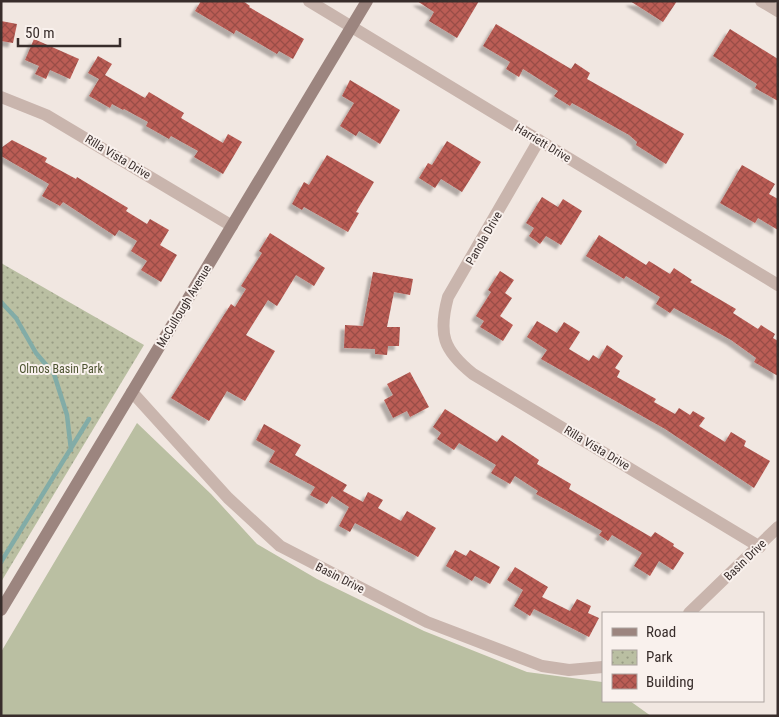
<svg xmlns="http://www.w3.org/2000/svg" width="779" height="717" viewBox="0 0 779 717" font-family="'Roboto Condensed',sans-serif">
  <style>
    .grass { fill: #babfa2 }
    .park { fill: url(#park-dots) }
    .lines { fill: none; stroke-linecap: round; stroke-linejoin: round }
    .stream { stroke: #82aca7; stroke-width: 4.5 }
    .building { fill: url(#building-cross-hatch); filter: url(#shadow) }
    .minor { stroke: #c9b5ad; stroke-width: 12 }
    .secondary { stroke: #9c857f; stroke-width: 12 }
    .labels { text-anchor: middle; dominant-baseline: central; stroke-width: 4; stroke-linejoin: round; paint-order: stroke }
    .street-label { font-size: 12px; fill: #382d2b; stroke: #f9f1ed }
    .park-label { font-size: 12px; fill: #4d5431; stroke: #f9f1ed }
  </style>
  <defs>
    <pattern id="park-dots" width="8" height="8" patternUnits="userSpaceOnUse" patternTransform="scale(1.25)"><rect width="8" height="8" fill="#babfa2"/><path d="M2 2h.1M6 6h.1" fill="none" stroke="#989c84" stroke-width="1.8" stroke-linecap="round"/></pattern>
    <pattern id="building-cross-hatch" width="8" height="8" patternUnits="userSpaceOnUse" patternTransform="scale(1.25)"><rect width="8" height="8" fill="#bb5d55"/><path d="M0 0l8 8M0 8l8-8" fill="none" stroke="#994d47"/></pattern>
    <filter id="shadow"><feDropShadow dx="-4.5" dy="4.5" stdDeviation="1" flood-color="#0004"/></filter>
  </defs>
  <rect width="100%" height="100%" fill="#f1e7e1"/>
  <!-- grass -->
  <path class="grass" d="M137 423 211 494 257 544 317 579 424 631 527 672 602 682 603 701H630L651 716H1V652Z"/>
  <!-- park -->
  <path class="park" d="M1 263 144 345 1 582Z"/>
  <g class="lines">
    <!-- stream -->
    <path class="stream" d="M1 302 16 318 36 353 54 374 67 415 71 450
      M1 562 89 419"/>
  </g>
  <!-- building -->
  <path class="building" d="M201 1H243L250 6 249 7 304 39 293 59 279 51 277 54 236 30 234 34 195 11Z
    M417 1H479L457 38 429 21 434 12Z
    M630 1H677L663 22Z
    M1 21 17 24 13 43 1 41Z
    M496 24 571 69 575 63 590 73 587 79 684 134 666 164 636 145 637 142 629 135 572 103 570 106 554 96 558 91 523 69 519 77 506 69 510 62 483 46Z
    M730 29 778 59V101L755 88 757 84 713 56Z
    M34 39 79 59 70 79 50 70 46 79 35 74 39 66 25 60Z
    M98 56 112 64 105 75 145 98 149 92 184 113 181 118 223 143 228 134 242 142 223 174 194 157 198 151 171 136 169 139 146 126 148 122 124 109 123 110 112 104 110 108 89 96 99 79 88 73Z
    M350 80 400 110 380 144 359 131 356 136 340 126 354 103 342 96Z
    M12 140 47 158 45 162 76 179 77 177 128 208 126 211 147 224 150 219 169 230 160 245 177 255 161 282 141 270 147 261 131 251 137 241 119 230 115 236 63 202 60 206 42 196 49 184 1 156V148Z
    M447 141 481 162 462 192 441 179 435 188 419 178 428 163 432 165Z
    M327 155 374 182 356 212 359 213 348 232 304 207 302 210 292 204 304 182 309 185Z
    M742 165 775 184 769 194 778 199V230L758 218 755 223 720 203Z
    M542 197 558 207 563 199 582 211 561 245 546 236 540 244 529 236 534 228 526 223Z
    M270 233 325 268 314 286 296 275 277 306 268 300 246 335 275 351 245 401 227 391 209 421 171 398 231 304 235 307 246 289 241 286 262 253 259 251Z
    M599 235 646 265 649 261 670 274 674 268 692 280 690 282 736 309 733 313 758 329 761 325 775 334 773 338 778 341V376L754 362 756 358 731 340 674 308 670 313 656 304 660 297 626 276 624 279 586 256Z
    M500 271 514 280 505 293 512 298 500 316 513 325 503 341 480 327 484 321 476 316 491 292 488 290Z
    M373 272 413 279 410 295 394 292 387 327H400L399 346H388L387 355 375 354V349L344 348 345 325 363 326Z
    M537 321 557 333 564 322 580 332 569 349 589 361 593 355 599 359 607 345 623 356 615 368 620 371 617 377 656 399 654 402 675 414 679 408 690 415 693 411 705 418 699 426 725 442 731 432 746 441 744 446 770 461 754 488 665 429 541 359 547 350 527 337Z
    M410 372 429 407 410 417 407 411 393 418 384 400 393 395 387 384Z
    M445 409 497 442 502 435 539 460 537 464 571 484 569 489 651 537 655 532 674 544 673 546 684 553 673 570 659 561 650 576 634 566 642 553 612 535 608 541 599 535 602 531 536 494 538 491 515 476 510 484 491 473 496 465 459 443 454 450 437 439 441 433 433 427Z
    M264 424 301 445 295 455 347 485 343 491 363 502 368 492 383 500 378 508 401 521 407 511 436 528 418 557 355 523 350 532 339 526 349 507 332 496 327 504 310 495 315 487 269 462 275 451 256 440Z
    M455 550 466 556 470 550 500 567 490 584 475 576 472 581 446 566Z
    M515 567 548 587 542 597 570 611 577 599 591 606 588 613 599 618 589 637 534 609 530 616 514 606 523 590 507 580Z"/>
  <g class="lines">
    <!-- minor -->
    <path class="minor" d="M309 1 778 285
      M761 1 778 11
      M1 97 46 115 232 226
      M539 140 448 297C438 334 443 350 473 374L760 547
      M132 392 228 498 280 546 427 622 542 666 569 670 603 667
      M689 613 778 527"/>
    <!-- secondary -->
    <path class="secondary" d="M1 610 367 1"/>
  </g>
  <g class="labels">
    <!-- street labels -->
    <g class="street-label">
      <text transform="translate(543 143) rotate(31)">Harriett Drive</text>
      <text transform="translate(118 157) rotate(31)">Rilla Vista Drive</text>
      <text transform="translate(484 238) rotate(-60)">Panola Drive</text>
      <text transform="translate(184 306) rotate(-59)">McCullough Avenue</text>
      <text transform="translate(597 448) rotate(31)">Rilla Vista Drive</text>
      <text transform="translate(745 560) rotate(-44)">Basin Drive</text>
      <text transform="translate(340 578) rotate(27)">Basin Drive</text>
    </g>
    <!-- park labels -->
    <g class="park-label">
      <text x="61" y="369">Olmos Basin Park</text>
    </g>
  </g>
  <!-- border -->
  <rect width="779" height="717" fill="none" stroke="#382d2b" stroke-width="5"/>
  <!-- legend -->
  <rect x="602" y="612" width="162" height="90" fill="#f9f1ed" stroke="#aca39f"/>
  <rect x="612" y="628" width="25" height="8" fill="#9c857f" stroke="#aca39f"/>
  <text x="646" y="637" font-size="15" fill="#382d2b">Road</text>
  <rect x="612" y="650" width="25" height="15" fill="url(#park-dots)" stroke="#aca39f"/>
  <text x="646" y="662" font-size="15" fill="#382d2b">Park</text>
  <rect x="612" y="674" width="25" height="15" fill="url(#building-cross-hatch)" stroke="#aca39f"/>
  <text x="646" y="687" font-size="15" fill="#382d2b">Building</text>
  <!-- scale -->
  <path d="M18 38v8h102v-8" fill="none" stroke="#382d2b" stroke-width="2.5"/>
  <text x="25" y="38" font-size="15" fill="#382d2b" stroke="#f9f1ed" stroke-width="4" paint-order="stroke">50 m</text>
</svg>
